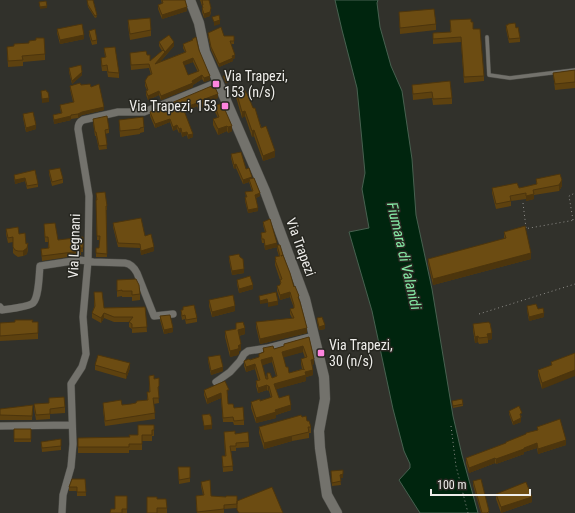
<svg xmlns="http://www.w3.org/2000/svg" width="575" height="513" viewBox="0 0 575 513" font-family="'Roboto Condensed',sans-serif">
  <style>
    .water { fill: #00250e; stroke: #476150 }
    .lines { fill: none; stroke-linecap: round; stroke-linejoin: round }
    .lane-casing { stroke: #4c4c47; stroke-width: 4.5 }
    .street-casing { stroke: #4c4c47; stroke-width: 8 }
    .secondary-casing { stroke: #4c4c47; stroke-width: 11 }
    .path { stroke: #91908c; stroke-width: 1; stroke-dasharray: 1 3; stroke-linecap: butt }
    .lane { stroke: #73726c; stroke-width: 3.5 }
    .street { stroke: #73726c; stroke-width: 7 }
    .secondary { stroke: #73726c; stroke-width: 10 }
    .wall { fill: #5d410f; fill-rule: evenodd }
    .shaded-wall { fill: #4c350d }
    .building { fill: #6c4c12; stroke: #4c350d; fill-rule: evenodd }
    .poi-dot { fill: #fe85df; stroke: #272721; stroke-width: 1.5 }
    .labels { text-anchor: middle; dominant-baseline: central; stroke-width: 3; stroke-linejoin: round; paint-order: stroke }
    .poi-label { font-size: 14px; fill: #eeedea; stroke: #272721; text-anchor: start }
    .street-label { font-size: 14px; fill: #eeedea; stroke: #272721 }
    .water-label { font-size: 15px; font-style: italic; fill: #85e8a4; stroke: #272721 }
  </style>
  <rect width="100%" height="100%" fill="#31312b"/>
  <!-- water -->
  <path class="water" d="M335 0H378L377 3 380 27 391 66 402 91 412 159 416 215 432 289 453 416 462 455 478 513H420L399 480 410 468V464L404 451 393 409 372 311 349 232 369 228 362 189 365 173 357 88 342 30Z"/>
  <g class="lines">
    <!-- lane casing -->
    <g class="lane-casing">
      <path id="lane" d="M487 37 489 75 510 78 575 70"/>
    </g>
    <!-- street casing -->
    <g class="street-casing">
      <path id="street" d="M0 307 2 310C9 309 28 307 33 303 39 297 39 275 40 266L79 260 88 261 93 262 125 263C131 264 134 267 137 273L154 316 173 314
        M216 382 230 372 240 361 244 354 248 351 268 348 310 337
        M0 426 72 425
        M62 513 63 495 71 467 73 444 71 384 82 367 86 354 83 317 88 261 89 196 78 129C78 125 79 122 83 120L118 112H144L218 82"/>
    </g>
    <!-- secondary casing -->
    <g class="secondary-casing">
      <path id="secondary" d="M190 0 199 23 205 52 265 191 305 299 324 377 325 399 319 431 320 448 327 495 337 513"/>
    </g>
    <!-- path -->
    <path class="path" d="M523 203 526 228
      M573 220 569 196 575 193
      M524 229 575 220
      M479 314 575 284
      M451 426 456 466 468 513"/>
    <!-- lane -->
    <use href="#lane" class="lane"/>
    <!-- street -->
    <use href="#street" class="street"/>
    <!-- secondary -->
    <use href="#secondary" class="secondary"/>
  </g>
  <!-- wall -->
  <path class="wall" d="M87 0 97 17 95 18 88 7Z
    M161 0H185L187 11 162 19 158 9V5L162 4Z
    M200 0H209L211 12 210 16 204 18 202 12V6Z
    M399 12 436 24V30L400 34Z
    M128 20 151 30V36L130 40 128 26Z
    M450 20 471 22 484 76V81L464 83 461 42 433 44V33L450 32Z
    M506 25 520 38V42L509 43 506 29Z
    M57 29 84 39 60 44 57 33Z
    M89 31 97 40V44L92 45 89 35Z
    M208 33 224 36H234V44H231L235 58 233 59V61L219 67 211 50 208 36Z
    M192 39 199 50 210 80 204 82 202 79 193 85V87L161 100 159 95 148 100 146 95V91L147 90 145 86V81L151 75 149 68 131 70 130 53 147 55 150 61 162 51 159 46V42L174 46 160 62 185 52 183 48V44L192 40ZM193 62 198 72 188 75 184 65Z
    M7 47 45 54V60L23 62V66L8 67Z
    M104 48 119 73V78L108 77 107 71H102L101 63V58L105 57Z
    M69 68 82 75 72 84 69 72Z
    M575 70V88L555 90 553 73Z
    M81 85 91 87 104 110 82 115 78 118 71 119V120L54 124 53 115 61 113 60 108V105L73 102 70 89V86Z
    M412 85 452 98V104L433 105 432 98 413 100Z
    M236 91 253 108 275 157 263 161 254 136 252 137 245 116 242 118 236 97Z
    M218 98 203 104V107L198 109 197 106 185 112 193 137 188 139 187 135 182 137 181 132 179 133 177 129 173 131 170 122 155 128 150 116V112Z
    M215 106 232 131 228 133 227 131 218 135 213 125V119L218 118 215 112Z
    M23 114 36 129 26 132 23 118Z
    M93 119 109 129V133L105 134 107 149 99 150 96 136H95L93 123Z
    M119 120 144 127V132L140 133V134L120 137Z
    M231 154 246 169 252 178 260 196 256 198 258 211 248 213 245 201V197H246L245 192 252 191 249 182 243 184 236 168 234 169 231 158Z
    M49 170 63 179V183L52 186 49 174Z
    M14 175 38 184V187L27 189 25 181 15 184Z
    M536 179 562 186 559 191 534 195V199L526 201V199L511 201V206L496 209 492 193V188H519L524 187 536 184Z
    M96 193 107 206V210H106L107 257H96V248H99V240H97Z
    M263 222 277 247 265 250 264 243H262L261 237V233L265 232 263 225Z
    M113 223 145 236 154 251 141 255 140 248 118 247 113 227Z
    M44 224 58 240 83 237V252H81V255L42 261 41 249 48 248V242H45Z
    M6 229 19 234 26 244 28 249 27 254 23 256 18 257 15 255 13 253V242L8 243 6 234Z
    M504 232 531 259 433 285 428 264V259L504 239Z
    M277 245 299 299 307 333 260 344 256 327V322L292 318 290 314V309L294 308 290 297 280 300 277 291V286L280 285V280L275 265V257L279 256 277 250Z
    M229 256 240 257 244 273 232 275 229 260Z
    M117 280 140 294V300L132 301V297H122V296L117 297Z
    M237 280 253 289 239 293 237 284Z
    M94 292 104 308 145 307 147 332 132 333V329L129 327V322H114L104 318 101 323 92 318V313L94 307Z
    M209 300 235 311 212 317 209 306Z
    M527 306 538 309 544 317 529 321 527 310Z
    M183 307 197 318V322L186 324 185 319 182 320 181 314V310H183Z
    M160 316 173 332 164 334 160 320Z
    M317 318 325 329 319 330 317 321Z
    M15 322H38V339L0 341V323Z
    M489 323 492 339 488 340V343L479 344 478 342 475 343 473 330V324Z
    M236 329 245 334 239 336 241 350 239 351V353L238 355 230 357 225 337V331Z
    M309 337 314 364 312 365 313 375 306 377V381L276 389 279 398 291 410 276 415V418L256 423 251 408V402L271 398 269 391H268L267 390 258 393 256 386V381L258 380 255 369 246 372 244 366V361L259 357V354L263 352V348L274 349 284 346V344ZM303 352 305 358 301 359V364L302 369 289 373 286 367 283 357ZM272 362 276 376 272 378 267 373 266 379 262 365Z
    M575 353 542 389 538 376V370L551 366V362Z
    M208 357 223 371 211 375 208 361Z
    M95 365 130 368 126 379 95 370Z
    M149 376 154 379 159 378 158 392 159 403 154 404 155 419 105 426 103 409V403L122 405 131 404 147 400V392H149Z
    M204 390 229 395H228V404L234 408 244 420V425H234L233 422H223L221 398 207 404 204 395Z
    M452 401 463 404V406L453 408Z
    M34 404 65 407V413L50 414V419L36 420 34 409Z
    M33 405 32 420H0V409Z
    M509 411 522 416 521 417V422L513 425 509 414Z
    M302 417 307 421 311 427V433H309V438L292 441 264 449 259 433V427Z
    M154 425V436H152V441H142V450H129V453H78V438L129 437 138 435Z
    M537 427 566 445 538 454 537 448 524 452V454L496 464 495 463 469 473 466 463V458L506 443 537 430Z
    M14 429H31V442H14Z
    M224 432 235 434 249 442V447L236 448V451H231L233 471 223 472 222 456H225Z
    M61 439V450L42 452 41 442Z
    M178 467H190V482L179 484Z
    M331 471 343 478H340L341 485 332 486Z
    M85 479 86 496H77V491H69V487Z
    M473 481 489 513H481L473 485Z
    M201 482 211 496 226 497 237 496V508L224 509V513H197L196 496 203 495 201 486Z
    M496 494 532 502 501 513 496 499Z
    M127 496V513H110L115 509Z
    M157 499 167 508V513H147Z"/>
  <!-- shaded-wall -->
  <path class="shaded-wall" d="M47 6V8L40 9V7Z
    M187 7V11L162 19V15Z
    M211 8 210 16 204 18V14Z
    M220 20V24L214 26V22Z
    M84 35V39L60 44V40Z
    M174 42V46L165 56V52Z
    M165 52V56L155 68V64Z
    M235 55V58L233 59V61L219 67V64Z
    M193 58V62L183 66V62Z
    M82 72V75L72 84V81Z
    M202 75V79L193 85V87L161 100V96L192 81Z
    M210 76V80L204 82V78Z
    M159 91V95L148 100V96Z
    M218 94V98L203 104V107L198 109V105L202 100Z
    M49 98V102L42 103V99Z
    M197 103V106L183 112V108Z
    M104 107V110L82 115 78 118V114L82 112Z
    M245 111V116L242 118V112Z
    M71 116V120L54 124V120Z
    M170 119V122L155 128V124Z
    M36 125V129L26 132V128Z
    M177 125V129L173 131V127Z
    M227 126V131L218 135V129Z
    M232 126V131L228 133V127Z
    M181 128V132L179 133V129Z
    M254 130V136L252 137V131Z
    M187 132V135L182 137V133Z
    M193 134V137L188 139V135Z
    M275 151V157L263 161V156Z
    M236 164V168L234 169V165Z
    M252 177V181L249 179V182L243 184V180Z
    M25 178V181L15 184V180Z
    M562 180V186L559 191V185Z
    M260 193V196L255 198V195Z
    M534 194V199L526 201V196Z
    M258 208V211L248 213V210Z
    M28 243 27 254 23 256V251Z
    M277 243V247L265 250V246Z
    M154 247V251L141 255V251Z
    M531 253V259L433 285V279Z
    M244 269V273L232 275V271Z
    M253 285V289L239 293V289Z
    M290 292V297L280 300V295Z
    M267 299V303L260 304V301Z
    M278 301V305L268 307V303Z
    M235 306V311L212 317V312Z
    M104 313V318L101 323V318Z
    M544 313V317L529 321V317Z
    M325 325V329L319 330V327Z
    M173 328V332L164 334V330Z
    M245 328V334L238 336V330Z
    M307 328V333L260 344V339Z
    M492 333V339L488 340 487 334Z
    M478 336V342L475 343V337Z
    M241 344V350L239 351V353L238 355 230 357V351Z
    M303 346V352L282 358V352Z
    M272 357V362L261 366V360Z
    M314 359V364L311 365V360Z
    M130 363V368L126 379V374Z
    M255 364V369L246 372V367Z
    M223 367V371L211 375V371Z
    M313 370V375L306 377V381L274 390V384L305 372Z
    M575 370V376L542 389V383Z
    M267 385V390L258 393V388Z
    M268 386H269V391H268Z
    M221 393V398L207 404V399Z
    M291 405V410L276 415V418L256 423V418L275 410Z
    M521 418V422L513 425V422Z
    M212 425V429L204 430V426Z
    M292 436V441L264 449V443Z
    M566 440V445L538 454V449Z
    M537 443V448L524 452V454L496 464V459L524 448Z
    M495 458V463L469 473V468Z
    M343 474V478H340V475Z
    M532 497V502L501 513V507Z"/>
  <!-- building -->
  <path class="building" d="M87 0H93L97 15 95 16 88 5Z
    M162 0H185L187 7 162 15 158 5 163 3Z
    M202 0H209L211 8 210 12 204 14 202 8H203L202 5H203Z
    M46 1 47 6 40 7 39 2Z
    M434 9 436 24 400 28 399 12Z
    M219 15 220 20 214 22 212 17Z
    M150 18 151 30 130 34 128 20Z
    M471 19V22H473V29H480L484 76 464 77 461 37 433 39V33L451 32 450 20Z
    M515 23 516 28 518 27 520 38 509 39 506 25H508V24Z
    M82 24 84 35 60 40 57 29Z
    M221 27 224 36H234V41H230L235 55 232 56 233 58 219 64 211 47 208 33Z
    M95 29 97 40 92 41 89 31Z
    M169 35 174 42 165 52 159 42Z
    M196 37 199 50 210 76 204 78 202 75 192 81 193 83 161 96 159 91 148 96 146 91 148 90 145 81 148 76 152 74 149 64 131 65 130 53 146 51 147 55H150V61L163 50 165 52 155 64 186 52 183 44 193 40 192 39ZM193 58 199 71 188 75 183 62Z
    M36 38H44L45 54 22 56 23 60 8 61 7 47 14 46V44L29 43V41L36 40Z
    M115 47 119 73 108 72 107 65 102 66 101 58 106 57 104 48Z
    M81 65 82 72 72 81 69 68Z
    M575 70V82L555 84 553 73Z
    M223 76H227L228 82 226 83Z
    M450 81 452 98 433 99 432 92 413 94 412 85Z
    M80 83 81 85 90 84 91 87 99 84 104 107 82 112 78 114 71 115V116L54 120 53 115 62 113 60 105 74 102 70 86Z
    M214 85 218 94 202 100 203 103 198 105 197 103 183 108 193 134 188 135 187 132 182 133 181 128 179 129 177 125 173 127 170 119 155 124 150 112Z
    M244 88 246 93H247L253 108H255L261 128 266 126 275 151 263 156 254 130 252 131 245 111 242 112 236 91Z
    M46 90 47 92H48L49 98 42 99 41 91Z
    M222 103 232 126 228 127 227 126 218 129 213 119 219 117 215 106Z
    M33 112 36 125 26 128 23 114Z
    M107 116 109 129 105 130 107 145 99 146 96 132H95L93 119Z
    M143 117 144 127 140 128V129L120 131 119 120Z
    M241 152 246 169 249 168 252 177 243 180 236 164 234 165 231 154Z
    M60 168 63 179 52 182 49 170Z
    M35 170 38 184 27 186 25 178 15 180 14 175Z
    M560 174 562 180 559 185 533 190 534 194 526 196V193L510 196 511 201 496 204 492 188 517 183 519 188 524 187 537 184 536 179Z
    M254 178 260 193 255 195 258 208 248 210 245 197H247L245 192 253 191 249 179Z
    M105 192 107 206H106L107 254 96 253V248H99L100 236H97L96 200H97L96 193Z
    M141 218 145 236 151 234 154 247 141 251 140 244 118 243 113 223Z
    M270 219 277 243 265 246 264 239H262L261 233 266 232 263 222Z
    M55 223 58 240 83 237V248H80L81 251 42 256 41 249 49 248 48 237H45L44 224Z
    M525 226 531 253 433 279 428 259 506 238 504 232Z
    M18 227 19 234 25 233 26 244 28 243 27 248 23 251H18L15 250 13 247V237L8 238 6 229Z
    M277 245H280L283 255 281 256 283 255 290 273 294 287 295 286 299 296 298 297 300 302 307 328 260 339 256 322 294 318 290 309 294 308V305L290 292 280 295 277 286 280 285V284L281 283 280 280 282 279 275 260H276L275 257 280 256Z
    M239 254 240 257 243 259 244 269 232 271 229 256Z
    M250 276 253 285 239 289 237 280Z
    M136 279 139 285 140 294 132 295V291H122V290L117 291V280Z
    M94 292H102L104 308 145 307 147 327 132 328V324L129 322 133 317H114L104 313 101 318 92 313 95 306Z
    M276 292 278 301 268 303 267 299 260 301 259 296Z
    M233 295 235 306 212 312 209 300Z
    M536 304 538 309 543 308 544 313 529 317 527 306Z
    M194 305 197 318 186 320 185 315 182 316 181 310H183V307Z
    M170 315 173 328 164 330 160 316Z
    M322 317 325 325 319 327 317 318Z
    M15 320H33L32 322H38V333L0 336V323L15 322Z
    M243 322 245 328 238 330 241 344 238 346 239 347 238 349 230 351 225 331 236 329V323Z
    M489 322V323H490L492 333 487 334 488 337 479 338 478 336 475 337 473 324Z
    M309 337 314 359 311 360 313 370 305 372 306 375 274 384 279 398 289 395 291 405 275 410 276 412 256 418 251 402 260 399V401L272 397 269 386H268L267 385 258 388 256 381 260 380 255 364 246 367 244 361 249 359 250 360 259 357V354L264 352 263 348 273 346 274 349 284 346V344ZM303 346 307 357 301 359 304 370V369L289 373 288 367H286L282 352ZM272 357 277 376 272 378 270 373H267L268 379H266L261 360Z
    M575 353V370L542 383 538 370 552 365 551 362Z
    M98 355 130 363 126 374 95 365Z
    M220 355 223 367 211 371 208 357Z
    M154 375V379L159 378V386L158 387 159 398H153L155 413 105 421 103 403 121 400 122 405 131 404 136 403 137 401 148 400 147 392H150L149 376Z
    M225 381 229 390H227L228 404H233L234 408 243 407 244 420 234 421 233 417 223 418 221 393 207 399 204 390Z
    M64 397 65 407 50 409V414L36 415 34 404 49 403V398Z
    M462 399 463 404 453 406 452 401Z
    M33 405 32 416 0 415V409Z
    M519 406 522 413 520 414 521 418 513 422 509 411Z
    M210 414V416H211L212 425 204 426 202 415Z
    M301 415 302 417 306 416 307 421H309L311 427H308L309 432 292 436 264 443 259 427Z
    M560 419 566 440 538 449 537 443 524 448V449L496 459 495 458 469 468 466 458 506 443V442L526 434V433L538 430 537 427Z
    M138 425H154V430H152V435H142V444H129V447H78V438L130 437 129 435H138Z
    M14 429H31V439H14Z
    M235 431V434L248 432 249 442 236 443V446H230L233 466 223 467 222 456H226L224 432Z
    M61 439V446L42 448 41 442Z
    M178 467H190V478L179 480Z
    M343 470V474L340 475 341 481 332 483 331 471Z
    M72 479H85L86 492H77V487H69Z
    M481 479 489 511 487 513H482L473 481Z
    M210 480 211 496 226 497V496H237V504L224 505V509L197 512 196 496 204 495 201 482Z
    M526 482 532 497 501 507 496 494Z
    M272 487 283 513H239L237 510V501Z
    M115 496H127V509H122V513H110L111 509H115Z
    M147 497H157V499H166L167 508H157V513H147Z"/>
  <!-- markers -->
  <g class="poi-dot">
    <rect x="212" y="80" width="8" height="8" rx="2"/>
    <rect x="221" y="102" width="8" height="8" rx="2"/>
    <rect x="317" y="349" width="8" height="8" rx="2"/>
  </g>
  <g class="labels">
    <!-- poi labels -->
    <g class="poi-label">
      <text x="224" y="76">Via Trapezi,<tspan x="224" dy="16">153 (n/s)</tspan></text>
      <text x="217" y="106" text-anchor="end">Via Trapezi, 153</text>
      <text x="329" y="345">Via Trapezi,<tspan x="329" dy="16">30 (n/s)</tspan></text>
    </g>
    <!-- street labels -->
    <g class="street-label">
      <text transform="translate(74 246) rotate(-88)">Via Legnani</text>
      <text transform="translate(301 247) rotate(70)">Via Trapezi</text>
    </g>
    <!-- water labels -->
    <g class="water-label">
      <text transform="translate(404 256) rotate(77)">Fiumara di Valanidi</text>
    </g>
  </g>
  <!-- scale -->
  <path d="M431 489v6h99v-6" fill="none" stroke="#eeedea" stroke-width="2"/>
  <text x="437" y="489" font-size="12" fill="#eeedea" stroke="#272721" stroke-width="3" paint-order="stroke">100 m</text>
</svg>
